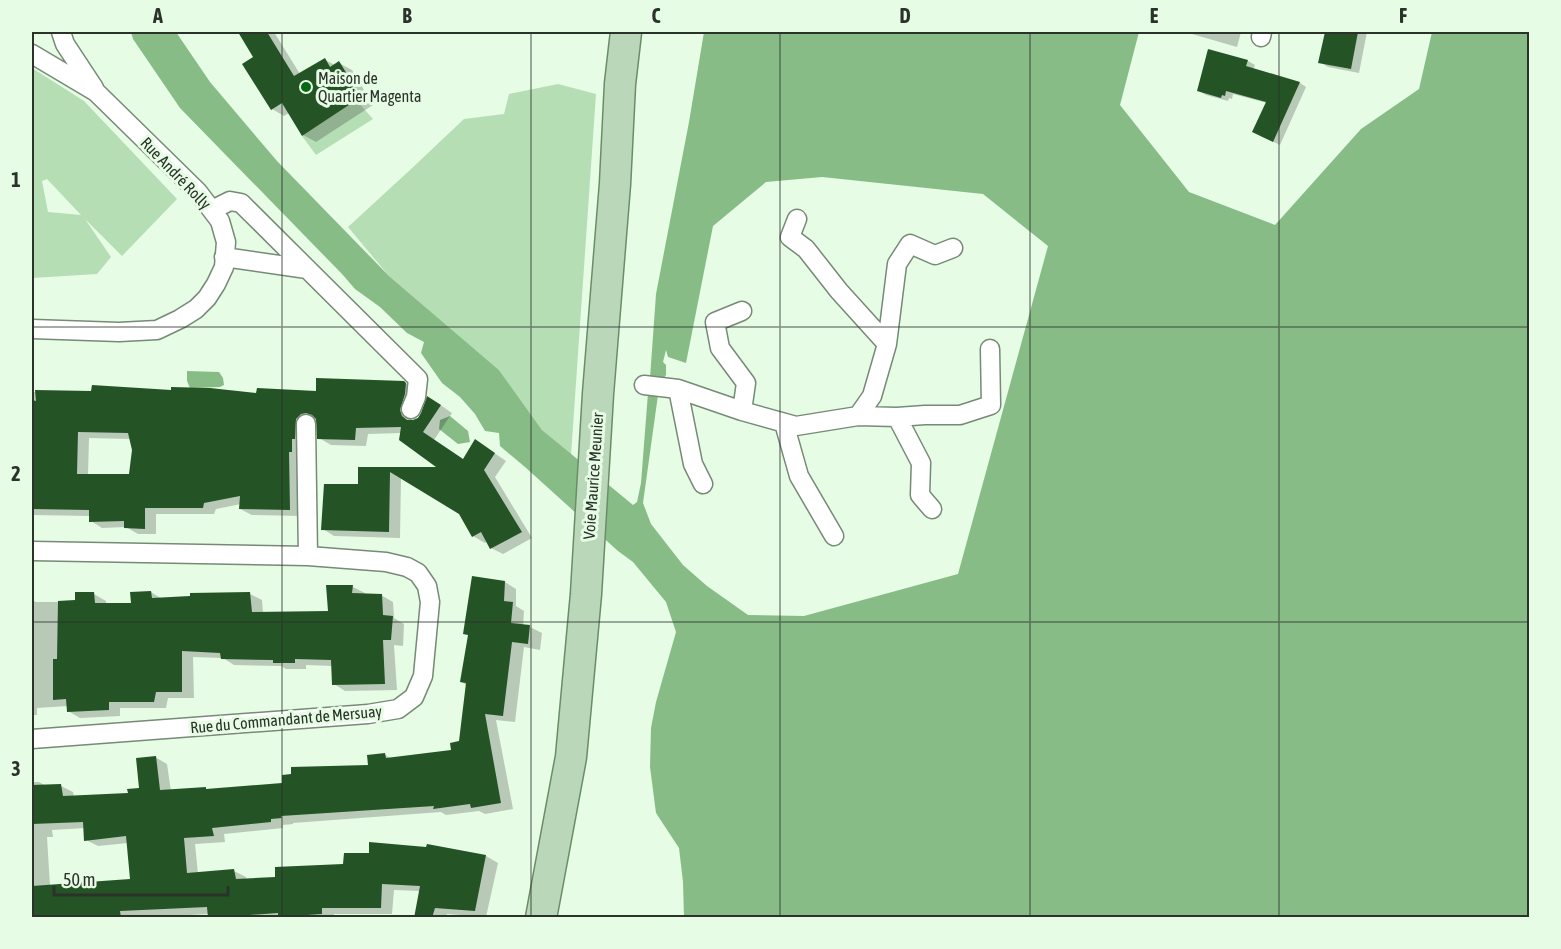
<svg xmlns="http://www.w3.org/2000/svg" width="1561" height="949" viewBox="0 0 1561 949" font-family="'Asap Condensed',sans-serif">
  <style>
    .green { fill: #b6deb4; fill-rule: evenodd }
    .water { fill: #88bc87 }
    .shadow { fill: #0003; fill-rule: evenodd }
    .building { fill: #245425; fill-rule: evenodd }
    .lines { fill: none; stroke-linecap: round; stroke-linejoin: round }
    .street-casing { stroke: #768a75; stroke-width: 21 }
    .primary-casing { stroke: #6a8d68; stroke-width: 33 }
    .street { stroke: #fff; stroke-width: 18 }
    .primary { stroke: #bad8b9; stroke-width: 30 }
    .grid { fill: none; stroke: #2a3229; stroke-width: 1.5; stroke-opacity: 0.55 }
    .poi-dot { fill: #066913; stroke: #e6fce5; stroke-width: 2 }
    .labels { text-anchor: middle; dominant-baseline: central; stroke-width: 6; stroke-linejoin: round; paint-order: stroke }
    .poi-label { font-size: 16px; fill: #2a3229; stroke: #e6fce5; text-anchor: start }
    .street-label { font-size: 16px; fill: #2a3229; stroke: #e6fce5 }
    .neatline { fill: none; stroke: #2a3229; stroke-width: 2 }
    .grid-label { font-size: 20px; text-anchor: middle; font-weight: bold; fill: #2a3229 }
  </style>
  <rect width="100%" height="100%" fill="#e6fce5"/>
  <!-- green -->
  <path class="green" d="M32 68 84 101 177 199 122 256 85 219 111 257 97 274 32 278ZM47 179 81 215 48 212 42 181Z
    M558 84 596 94 571 455 542 430 499 370 389 276 348 227 410 170 464 119 504 114 509 94Z
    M356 100 373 119 316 155 302 136Z"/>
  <!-- water -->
  <path class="water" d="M131 32H176L210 82 277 161 389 276 499 370 542 430 633 505 637 502 641 483 648 393 658 395 643 503 651 524 683 565 707 586 748 615 804 616 958 574 1048 246 983 194 822 177 766 182 713 226 686 363 668 357 666 350 663 362 666 365V375L661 382 650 378 656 294 689 122 704 32H1139L1120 105 1189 192 1275 225 1361 129 1419 89 1432 32H1529V917H684L683 882 679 848 656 813 650 767 651 728 656 702 676 632 666 602 633 562 618 551 525 467 500 446 499 433 485 431 475 414 460 397 442 383 421 353 424 342 407 333 380 307 355 289 342 274 180 108 133 39Z
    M187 371 219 372 223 378 224 385 220 387 190 388 187 381Z
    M450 416 468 431 470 442 458 444 439 429 440 420Z"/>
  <!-- shadow -->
  <path class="shadow" d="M240 32H274L300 74 325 60 335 65 339 63 352 70 373 105 316 142 303 135 289 113 284 116 272 109 255 58Z
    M1185 32H1241L1237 47Z
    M1326 32H1367L1359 73 1328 67 1320 62Z
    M1210 51 1248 61 1255 65 1253 70 1300 83 1306 87 1280 145 1261 136 1267 103 1233 94 1232 99 1229 98 1228 101 1206 95 1199 91Z
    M404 382 416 390 411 417 413 421 439 404 452 413 434 440 464 460 487 448 506 461 495 477 532 538 503 554 491 548 488 541 485 543 473 536 460 513 401 477 400 538 334 536 323 529 359 485V469H441L401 433 368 434 366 446 331 445 319 438 317 419 313 420 301 516 252 515 240 509 241 504 216 509 214 514H156V534H138L126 527 102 528 91 521V516L32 515V392L258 395 317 392ZM89 438 131 439 133 450 130 475H88Z
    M505 582 516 589V606L524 611 523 626 530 627 542 633 540 650 524 647 515 722 496 720 513 809 485 814 479 811 446 815 441 812 293 823V824L283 825V828L224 834 225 842 195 844 198 874 234 871 246 877V880L277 878 345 865 370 855 428 848V846L486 856 498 863 486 917 447 914 446 918H415L420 891 394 890 392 914H334L333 918H210L209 914 131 918H32V782H39L46 786H61L73 792 74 797 129 794 141 789 155 757 167 764 171 791 205 789 209 790 284 785 369 766 385 755 392 759 453 751 461 742 467 685 461 682 469 636 465 633ZM85 828 86 840 98 846 128 843 132 880 50 886 47 837H53L52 830Z
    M328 587H353L365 593 364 595H381L393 602 394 618 404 624 403 646 394 645 397 690 345 691 334 684 333 666 306 665V669H286L281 666 234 665 223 658 193 657 194 698H168L166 708H120V716L80 718 68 711V706L37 708V715H32V600L36 602H77L94 594 106 601V605H133L151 592 162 599 250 594 262 600 263 613 329 612Z"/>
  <!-- building -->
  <path class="building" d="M238 32H267L294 76 325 58 330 67 339 61 361 97 302 136 282 103 271 110 242 64 253 57Z
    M1325 32H1358L1351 69 1318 63Z
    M1208 49 1248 60 1246 66 1300 82 1273 142 1252 132 1266 102 1226 91 1225 96 1222 95 1221 98 1197 91Z
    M316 378 404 381 406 383 405 394 400 410 402 416 407 420H413L418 418 421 413 427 396 441 405 423 432 463 459 475 439 495 453 484 470 522 532 490 549 481 532 472 537 459 514 390 472 389 532 321 530 324 484H358V467H436L399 440 401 427 356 428 355 440 317 439 316 419 312 415 306 413 301 414 296 419 295 439H292V452H289L290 510 239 509 240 496 204 503 203 508H145V529L124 528V521L89 522V510L32 509V400L36 401 35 390 91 391 92 385 171 390V387L210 388 256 393 257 388 316 391ZM78 432 128 433 132 450 129 474H77Z
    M472 576 505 581 504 601 513 602 511 623 530 625 528 644 512 642 503 716 485 714 501 803 471 808 470 804 433 809 434 806 281 816 282 818 271 819V822L212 828 214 836 184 838 187 873 234 869 236 879 275 877V867L343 864 344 853H369V842L426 847 427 844 486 855 475 911 435 908 432 918H414L420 886 382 884 381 908H322V914L278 917V913L208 918 207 907 120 911 121 918H32V886L130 879 126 836 84 841 83 822 32 824V785L61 784 63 796 128 793 127 789 139 788 136 758 156 756 160 790 206 787V789L282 783V775L291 774V767L368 765 367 755 385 753 386 758 451 750 450 743 459 741 466 683 460 682 468 635 463 634Z
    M326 585H353L352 593 382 594 383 615 393 616 391 640H383L385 684 332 685 331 660 295 659V663H273V660L221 659 220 653 182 651V692H156L154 702H109V710L67 712 66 699 53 700V659H57L58 601 75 600V592H94L95 603H131L130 592 151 591 152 598 190 596V593L250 592 252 612 328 611Z"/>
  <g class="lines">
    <!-- street casing -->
    <g class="street-casing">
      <path id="street" d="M61 32 65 44 94 88
        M1261 37 1262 32
        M32 54 96 92 198 192 220 221 226 242 224 267 216 284 207 298 196 309 180 319 157 330 119 332 32 329
        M212 210 230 201 241 203 418 379 416 397 411 409
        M797 219 790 237 806 249 839 291 887 344
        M224 257 307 269
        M644 385 678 389 742 411 796 426 858 416 897 417 925 415H960L991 405 990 349
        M678 389 693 464 703 484
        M742 411 746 383 720 348 715 322 742 311
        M858 416 872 396 887 344 897 264 910 244 935 255 953 248
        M897 417 921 463 920 495 932 509
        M784 423 799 476 834 536
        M306 424 308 556
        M32 551 308 556 386 562 407 567 418 573 427 586 430 602 423 676 414 697 398 709 368 714 32 739"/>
    </g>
    <!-- primary casing -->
    <g class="primary-casing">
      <path id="primary" d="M541 918 571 757 586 594 598 394 615 184 620 84 626 32"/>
    </g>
    <!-- street -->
    <use href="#street" class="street"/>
    <!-- primary -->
    <use href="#primary" class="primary"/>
  </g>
  <!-- grid -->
  <path class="grid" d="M282 32V918M531 32V918M780 32V918M1030 32V918M1279 32V918M32 327H1530M32 622H1530"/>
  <!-- markers -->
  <circle class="poi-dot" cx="306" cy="87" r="6"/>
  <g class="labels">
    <!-- poi labels -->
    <g class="poi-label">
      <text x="318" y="78">Maison de<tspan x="318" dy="18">Quartier Magenta</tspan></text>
    </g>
    <!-- street labels -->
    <g class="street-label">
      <text transform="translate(176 173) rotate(46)">Rue André Rolly</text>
      <text transform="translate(593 476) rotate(-86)">Voie Maurice Meunier</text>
      <text transform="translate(286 719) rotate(-5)">Rue du Commandant de Mersuay</text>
    </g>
  </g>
  <!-- border -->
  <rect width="1561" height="949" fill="none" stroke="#e6fce5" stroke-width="66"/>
  <!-- scale -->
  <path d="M54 886v9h174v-9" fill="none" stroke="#2a3229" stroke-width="3"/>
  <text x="63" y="886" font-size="18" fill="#2a3229" stroke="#e6fce5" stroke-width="4.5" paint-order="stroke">50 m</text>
  <rect x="33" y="33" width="1495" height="883" class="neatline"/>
  <g class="grid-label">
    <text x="158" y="23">A</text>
    <text x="407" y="23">B</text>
    <text x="656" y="23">C</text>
    <text x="905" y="23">D</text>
    <text x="1154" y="23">E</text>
    <text x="1403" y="23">F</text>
    <text x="16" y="187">1</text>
    <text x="16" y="481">2</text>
    <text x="16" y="776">3</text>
  </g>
</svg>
